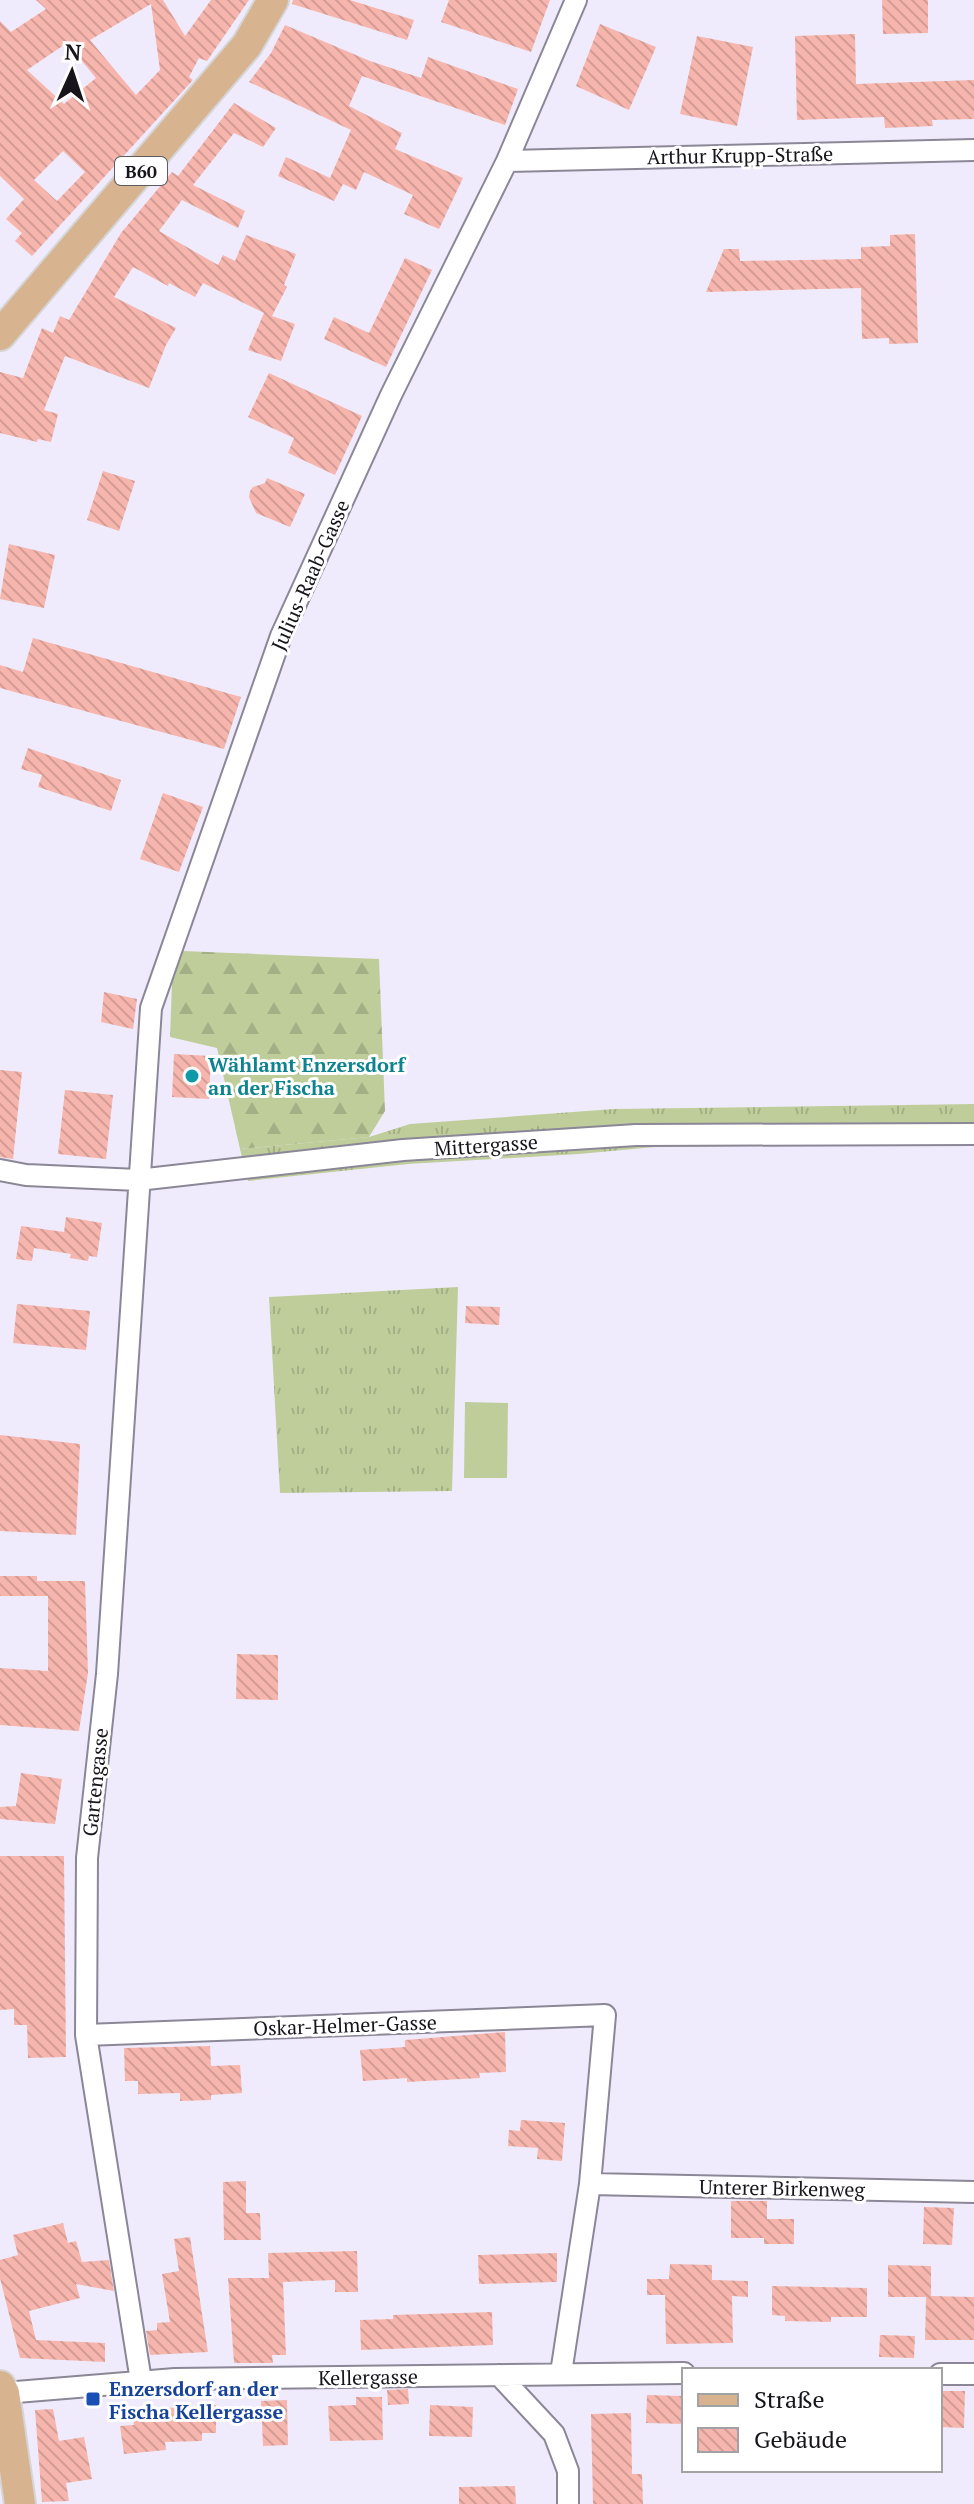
<svg xmlns="http://www.w3.org/2000/svg" width="974" height="2504" viewBox="0 0 974 2504" font-family="'PT Serif',serif">
  <style>
    .grass { fill: url(#grass-tufts) }
    .forest { fill: url(#forest-firs) }
    .garden { fill: #bfcd9b }
    .building { fill: url(#building-back-hatch); fill-rule: evenodd }
    .lines { fill: none; stroke-linecap: round; stroke-linejoin: round }
    .street-casing { stroke: #8b8797; stroke-width: 24 }
    .primary-casing { stroke: #d5d5d6; stroke-width: 34 }
    .street { stroke: #fff; stroke-width: 20 }
    .primary { stroke: #d7b390; stroke-width: 30 }
    .culture-dot { fill: #0f9aa8; stroke: #fff; stroke-width: 3 }
    .transit-dot { fill: #1a4fb4; stroke: #fff; stroke-width: 3 }
    .labels { text-anchor: middle; dominant-baseline: central; stroke-width: 6; stroke-linejoin: round; paint-order: stroke }
    .shield { fill: #fff; stroke: #5d5b5f; stroke-width: 2 }
    .shield-label { font-size: 18px; font-weight: bold; fill: #17151b }
    .street-label { font-size: 20px; fill: #17151b; stroke: #fff }
    .culture-label { font-size: 20px; font-weight: bold; fill: #0d838f; stroke: #fff; text-anchor: start }
    .transit-label { font-size: 20px; font-weight: bold; fill: #164399; stroke: #fff; text-anchor: start }
  </style>
  <defs>
    <pattern id="grass-tufts" width="24" height="20" patternUnits="userSpaceOnUse" patternTransform="scale(2)"><rect width="24" height="20" fill="#bfcd9b"/><path d="M3 7l-1-3M5 7V3M7 7l1-3M15 17l-1-3M17 17v-4M19 17l1-3" fill="none" stroke="#a3af85"/></pattern>
    <pattern id="forest-firs" width="22" height="20" patternUnits="userSpaceOnUse" patternTransform="scale(2)"><rect width="22" height="20" fill="#bfcd9b"/><path d="M5 1l3.5 6h-7zM16 11l3.5 6h-7z" fill="#a3af85"/></pattern>
    <pattern id="building-back-hatch" width="6" height="6" patternUnits="userSpaceOnUse" patternTransform="scale(2)"><rect width="6" height="6" fill="#f7b6ad"/><path d="M-1 5l2 2M0 0l6 6M5-1l2 2" fill="none" stroke="#d39c94"/></pattern>
  </defs>
  <rect width="100%" height="100%" fill="#f0ebfc"/>
  <!-- grass -->
  <path class="grass" d="M974 1104V1144L655 1147 579 1154 408 1164 248 1181 240 1149 369 1137 410 1124 614 1109Z
    M458 1287 452 1491 280 1493 269 1297Z"/>
  <!-- forest -->
  <path class="forest" d="M183 951 379 959 385 1111 369 1137 240 1149 217 1048 170 1037 172 983Z"/>
  <!-- garden -->
  <path class="garden" d="M465 1402 508 1403 507 1478H464Z"/>
  <!-- building -->
  <path class="building" d="M36 0H163L185 36 211 0H249L207 61 199 58 189 77 193 80 32 256 15 241 22 233 6 219 24 199 0 176V21L11 32 46 9ZM151 4 160 70 136 95 90 40ZM67 43 96 78 64 104 27 70ZM63 151 85 172 57 201 34 180Z
    M293 0H350L414 20 407 40 292 4Z
    M449 0H550L531 52 441 22Z
    M882 0H928V33L883 34Z
    M600 24 656 47 629 110 576 86Z
    M285 25 370 61 421 78 428 57 518 89 505 125 362 76 349 106 402 133 395 149 463 178 439 229 404 214 413 195 364 172 356 190 343 184 334 201 278 176 286 157 330 178 351 130 249 82 271 53Z
    M855 34 856 84 974 80V119L932 120 933 126 885 128 884 117 797 120 795 36Z
    M697 36 753 47 737 126 680 114Z
    M234 103 276 128 263 147 234 133 193 185 245 211 238 228 182 200 159 231 218 265 223 255 235 261 246 235 296 254 284 285 287 287 272 316 295 324 281 361 248 350 264 313 203 283 195 297 169 283 168 286 133 267 114 297 176 328 166 345 149 388 65 356 44 410 58 414 51 442 38 439 37 442 0 433V372L23 378 42 328 53 333 60 316 69 320 121 233 172 172 178 176Z
    M915 234 918 343 889 344V338L862 339 861 288 706 292 724 249H739L740 261 861 259V247L890 246V235Z
    M405 258 432 270 386 367 324 339 334 317 369 333Z
    M269 373 362 416 335 475 288 453 294 438 248 417Z
    M103 471 135 481 119 531 87 520Z
    M267 478 305 494 290 527 256 513 249 497 250 491 253 487 265 483Z
    M9 544 55 555 44 608 0 599Z
    M33 638 241 697 224 749 0 688V665L23 672Z
    M28 748 121 780 111 811 38 787 42 775 21 769Z
    M163 793 203 807 179 872 140 859Z
    M104 992 137 999 133 1029 101 1022Z
    M174 1054 211 1056 209 1099 172 1097Z
    M0 1070 22 1072 13 1159 0 1157Z
    M65 1090 113 1095 106 1159 58 1154Z
    M66 1217 102 1223 97 1257 89 1256 88 1261 70 1258 71 1254 34 1248 32 1261 16 1259 21 1226 64 1232Z
    M17 1304 90 1311 86 1350 13 1343Z
    M466 1306 500 1307 499 1325 465 1323Z
    M0 1435 80 1444 76 1535 0 1531Z
    M0 1576H37V1581H85L88 1673 79 1731 0 1725V1668L48 1671V1596H0Z
    M237 1654 278 1655V1700L236 1699Z
    M21 1773 62 1779 55 1824 0 1819V1807L16 1806Z
    M0 1856H64L66 2057 28 2058 27 2025H14V2009L0 2010Z
    M505 2032 506 2072 479 2073 480 2078 407 2082V2078L363 2081 360 2050 405 2047V2040Z
    M210 2046 211 2066 240 2065 242 2093 211 2095V2100L180 2101V2093L138 2094V2081H125L124 2048Z
    M521 2120 565 2123 562 2161 537 2159 538 2148 508 2146 509 2130 520 2131Z
    M246 2181V2213H260L261 2240H224L223 2182Z
    M731 2201H767V2219H794V2244H764V2238H731Z
    M924 2207 954 2208 952 2245 923 2244Z
    M63 2223 68 2243 76 2241 82 2262 109 2260 114 2291 76 2284 80 2298 29 2311 36 2340 105 2343V2362L20 2358 0 2278V2260L18 2255 13 2235Z
    M190 2237 208 2352 150 2355 146 2331 157 2330V2323L170 2322 162 2274 179 2271 174 2239Z
    M357 2251 358 2292H335V2280L283 2282 286 2355H272L273 2363H234L228 2278H269L268 2253Z
    M557 2253V2282L479 2284 478 2255Z
    M670 2264 712 2265V2280L748 2281V2297L732 2296 733 2343 666 2344 665 2295H647V2279H669Z
    M888 2265 931 2266V2296L974 2297V2340H925L926 2297H888Z
    M772 2286 867 2288V2317H831V2322L785 2321V2316L772 2315Z
    M492 2312 493 2345 361 2350 360 2320 393 2319V2315Z
    M880 2335 915 2336 914 2358 879 2357Z
    M408 2389 409 2404 388 2405 387 2390Z
    M940 2391H965L964 2428 940 2427Z
    M647 2395 684 2396V2424L646 2423Z
    M356 2397H382L383 2440 330 2441 328 2406 356 2405Z
    M287 2400 288 2445 263 2446 261 2401Z
    M216 2405V2433H202V2441L165 2442 166 2450 124 2454 120 2426 134 2425 132 2410Z
    M430 2405 473 2407 472 2437 429 2436Z
    M53 2409 59 2441 84 2437 92 2479 66 2483 69 2501 42 2502 35 2410Z
    M631 2413 632 2474H642L643 2504H593L591 2414Z
    M515 2486 516 2504H459V2487Z"/>
  <g class="lines">
    <!-- street casing -->
    <g class="street-casing">
      <path id="street" d="M507 161 974 150
        M0 1170 26 1175 138 1180 403 1150 636 1135 974 1134
        M86 2035 605 2015 590 2184 561 2373
        M590 2184 974 2192
        M940 2374H974
        M499 2375 554 2434 568 2471V2504
        M141 2381 86 2035 87 1858 107 1674 151 1008 281 636 391 395 507 161 576 0
        M4 2393 175 2379 684 2373"/>
    </g>
    <!-- primary casing -->
    <g class="primary-casing">
      <path id="primary" d="M0 335 247 45 273 0
        M0 2386 4 2393 20 2504"/>
    </g>
    <!-- street -->
    <use href="#street" class="street"/>
    <!-- primary -->
    <use href="#primary" class="primary"/>
  </g>
  <!-- markers -->
  <circle class="culture-dot" cx="192" cy="1076" r="8"/>
  <rect class="transit-dot" x="85" y="2391" width="16" height="16" rx="4"/>
  <g class="labels">
    <!-- shield labels -->
    <rect class="shield" x="115" y="157" width="52" height="28" rx="6"/>
    <g class="shield-label">
      <text x="141" y="171">B60</text>
    </g>
    <!-- street labels -->
    <g class="street-label">
      <text transform="translate(740 155) rotate(-1)">Arthur Krupp-Straße</text>
      <text transform="translate(310 575) rotate(-66)">Julius-Raab-Gasse</text>
      <text transform="translate(486 1145) rotate(-4)">Mittergasse</text>
      <text transform="translate(95 1782) rotate(-84)">Gartengasse</text>
      <text transform="translate(345 2025) rotate(-2)">Oskar-Helmer-Gasse</text>
      <text transform="translate(782 2188) rotate(1)">Unterer Birkenweg</text>
      <text transform="translate(368 2377) rotate(-1)">Kellergasse</text>
    </g>
    <!-- culture labels -->
    <g class="culture-label">
      <text x="208" y="1064">Wählamt Enzersdorf<tspan x="208" dy="23">an der Fischa</tspan></text>
    </g>
    <!-- transit labels -->
    <g class="transit-label">
      <text x="109" y="2388">Enzersdorf an der<tspan x="109" dy="23">Fischa Kellergasse</tspan></text>
    </g>
  </g>
  <!-- legend -->
  <rect x="682" y="2368" width="260" height="104" fill="#ffffff" stroke="#a2a1a4" stroke-width="2"/>
  <rect x="698" y="2394" width="40" height="12" fill="#d7b390" stroke="#a2a1a4" stroke-width="2"/>
  <text x="754" y="2408" font-size="24" fill="#17151b">Straße</text>
  <rect x="698" y="2428" width="40" height="24" fill="url(#building-back-hatch)" stroke="#a2a1a4" stroke-width="2"/>
  <text x="754" y="2448" font-size="24" fill="#17151b">Gebäude</text>
  <!-- north arrow -->
  <g transform="translate(72 72) rotate(3)" stroke="#ffffff" stroke-width="6" paint-order="stroke">
  <path d="M0-6L14 30L0 20L-14 30Z" fill="#17151b"/>
  <text y="-12" font-size="22" font-weight="bold" text-anchor="middle" fill="#17151b">N</text>
  </g>
</svg>
